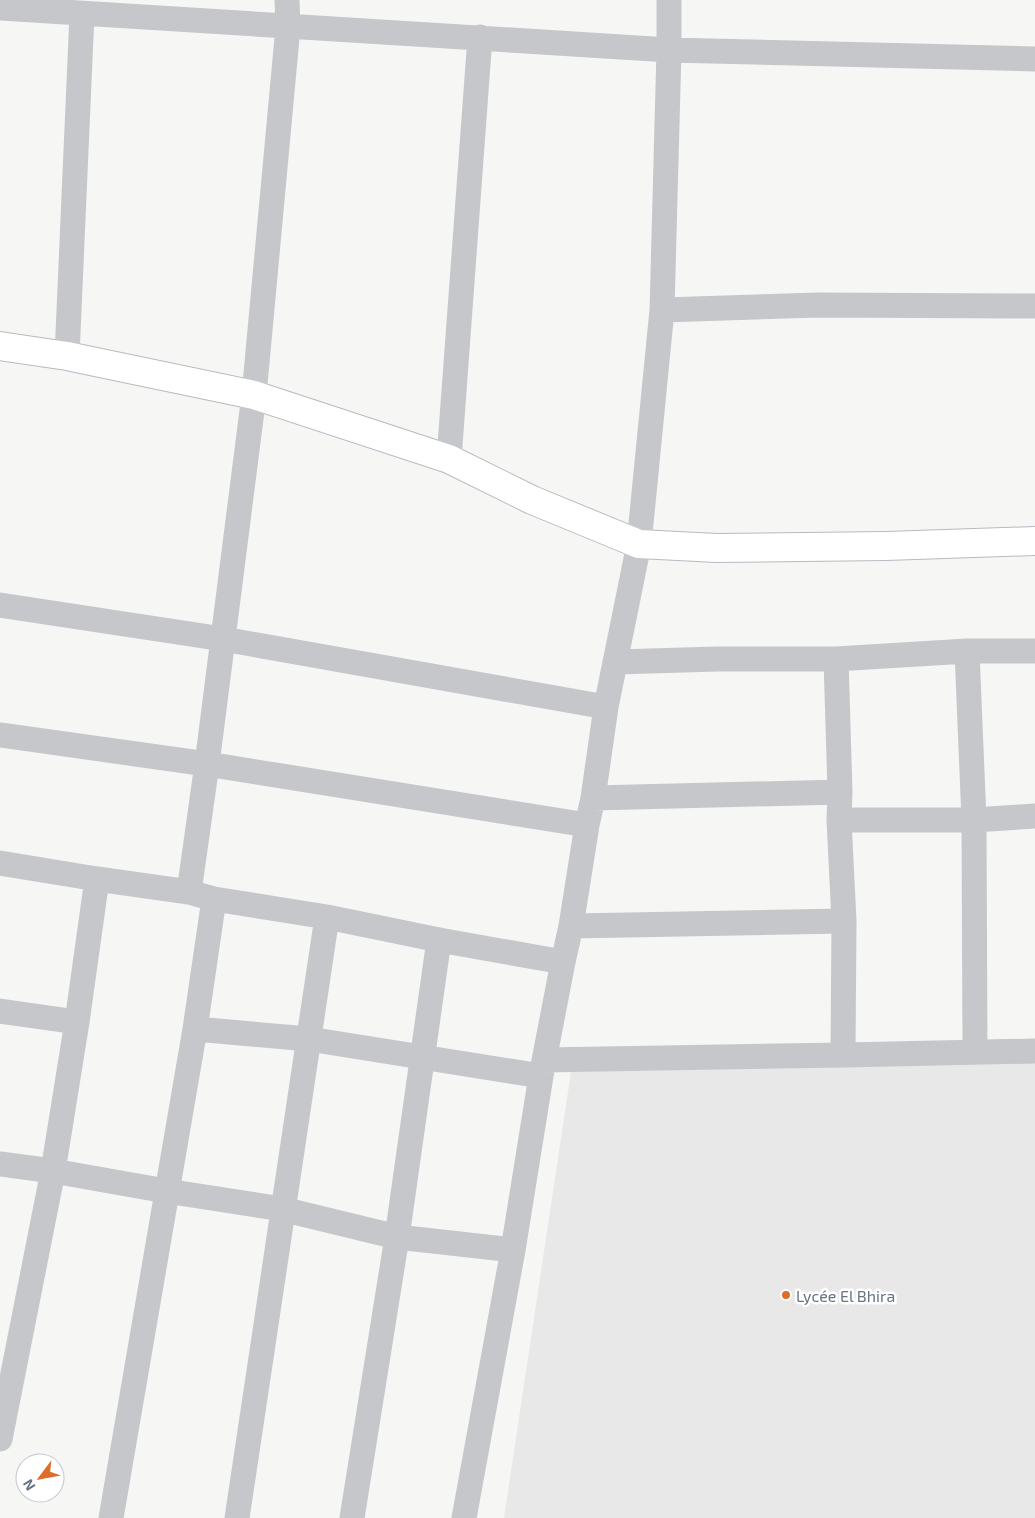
<svg xmlns="http://www.w3.org/2000/svg" width="1035" height="1518" viewBox="0 0 1035 1518" font-family="'Exo 2',sans-serif">
  <style>
    .built { fill: #e7e8e7 }
    .lines { fill: none; stroke-linecap: round; stroke-linejoin: round }
    .secondary-casing { stroke: #b7bac0; stroke-width: 30 }
    .street { stroke: #c5c7cb; stroke-width: 25 }
    .secondary { stroke: #fff; stroke-width: 28 }
    .poi-dot { fill: #de6c2c; stroke: #fff; stroke-width: 2 }
    .labels { text-anchor: middle; dominant-baseline: central; stroke-width: 5; stroke-linejoin: round; paint-order: stroke }
    .poi-label { font-size: 16px; fill: #677384; stroke: #fff; text-anchor: start }
  </style>
  <rect width="100%" height="100%" fill="#f6f7f4"/>
  <!-- built -->
  <path class="built" d="M1035 1062V1518H504L571 1072Z"/>
  <g class="lines">
    <!-- secondary casing -->
    <g class="secondary-casing">
      <path id="secondary" d="M0 346 67 356 254 395 449 459 532 500 639 544 717 548 886 546 1035 541"/>
    </g>
    <!-- street -->
    <path class="street" d="M0 8 669 50 1035 59
      M662 310 818 305 1035 306
      M67 356 82 14
      M449 459 480 37
      M0 605 223 639 606 707
      M967 651 974 820 975 1052
      M836 659 840 792 839 820 844 921 843 1055
      M615 662 718 659H836L967 651H1035
      M0 735 207 764 587 825
      M593 798 840 792
      M839 820H974L1035 816
      M0 863 97 879 189 892 214 899 327 917 439 940 563 962
      M189 892 207 764 254 395 288 27 287 0
      M571 926 844 921
      M0 1011 77 1022
      M195 1029 309 1039 541 1076
      M544 1060 843 1055 1035 1051
      M0 1164 53 1171 166 1191 282 1209 397 1237 513 1250
      M0 1439 53 1171 77 1022 97 879
      M111 1518 195 1029 214 899
      M237 1518 327 917
      M352 1518 397 1237 439 940
      M464 1518 513 1250 541 1076 563 962 571 926 587 825 593 798 606 707 639 544 662 310 669 50V0"/>
    <!-- secondary -->
    <use href="#secondary" class="secondary"/>
  </g>
  <!-- markers -->
  <circle class="poi-dot" cx="786" cy="1295" r="5"/>
  <g class="labels">
    <!-- poi labels -->
    <g class="poi-label">
      <text x="796" y="1295">Lycée El Bhira</text>
    </g>
  </g>
  <!-- north arrow -->
  <g transform="translate(40 1478) rotate(238)"><circle r="24" fill="#ffffff" stroke="#c2c7ce"/>
  <path d="M0-4L9 19L0 12L-9 19Z" fill="#de6c2c"/>
  <text y="-8" font-size="14" font-weight="bold" text-anchor="middle" fill="#677384">N</text>
  </g>
</svg>
